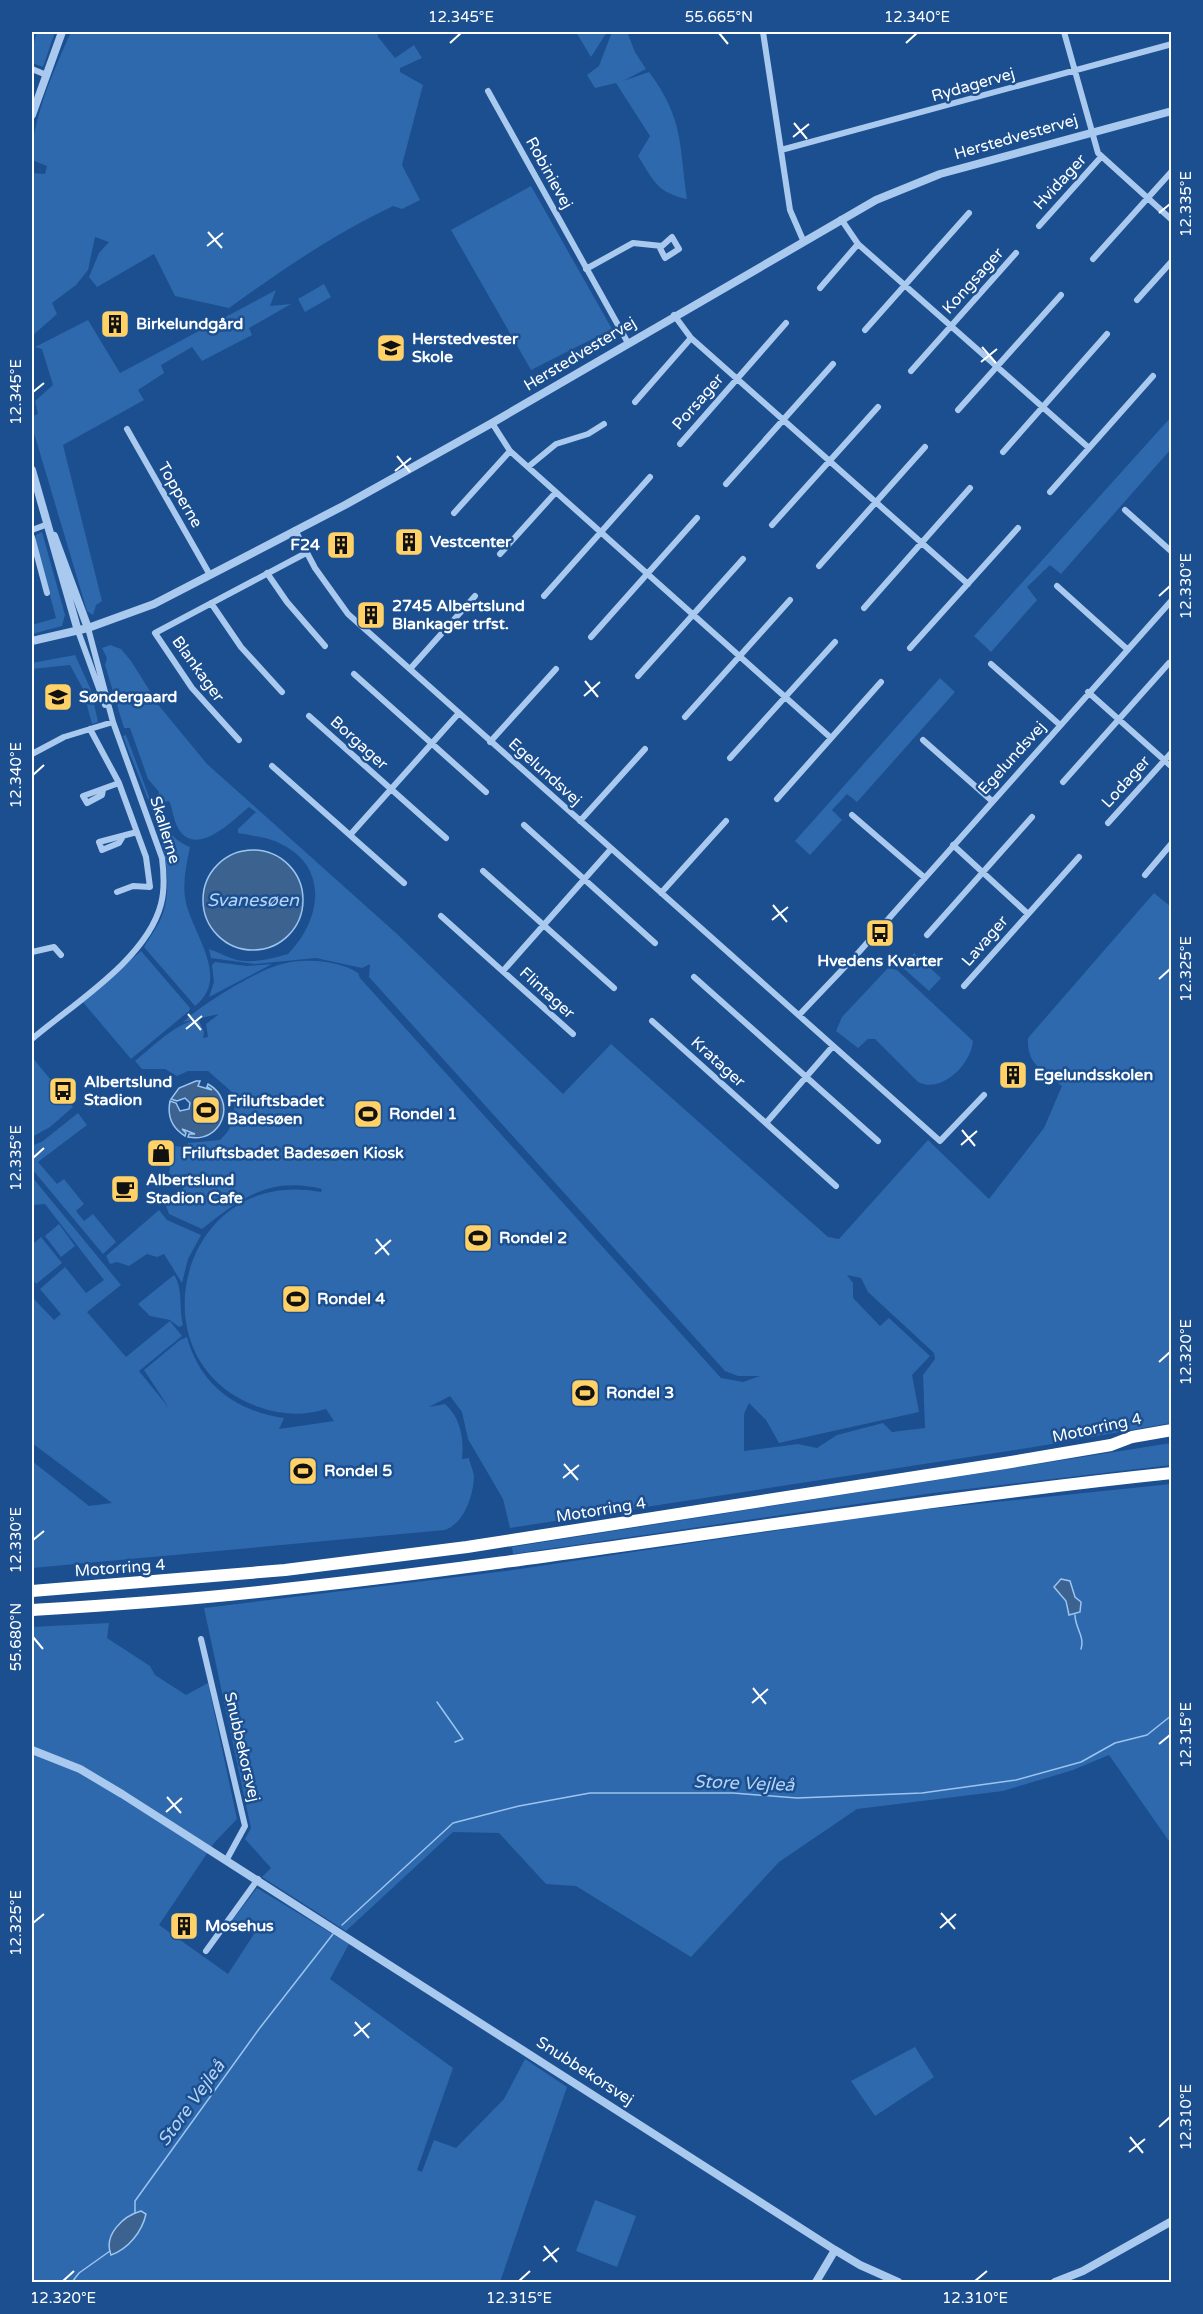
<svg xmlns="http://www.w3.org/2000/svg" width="1203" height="2314" viewBox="0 0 1203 2314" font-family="'Varela Round',sans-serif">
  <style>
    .green { fill: #2e69ad; fill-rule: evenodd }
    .water { fill: #3c6290; stroke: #9cc4f0; stroke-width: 1.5 }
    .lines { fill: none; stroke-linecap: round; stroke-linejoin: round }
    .stream { stroke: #9cc4f0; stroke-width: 1.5 }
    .minor { stroke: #a9c9ee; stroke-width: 6 }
    .tertiary { stroke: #a9c9ee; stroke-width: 8 }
    .motorway { stroke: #fff; stroke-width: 12 }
    .ticks { fill: none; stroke: #fff; stroke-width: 2 }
    .labels { text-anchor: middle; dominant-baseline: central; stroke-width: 5; stroke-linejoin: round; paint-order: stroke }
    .street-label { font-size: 16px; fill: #fff; stroke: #1b4f8f }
    .poi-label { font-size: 16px; font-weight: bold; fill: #fff; stroke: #1b4f8f; text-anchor: start }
    .water-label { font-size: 18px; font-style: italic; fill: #b5d3f5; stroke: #1b4f8f }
    .neatline { fill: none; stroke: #fff; stroke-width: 2 }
    .ticks-label { font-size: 15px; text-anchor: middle; fill: #fff }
  </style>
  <rect width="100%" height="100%" fill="#1b4f8f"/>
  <!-- green -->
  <path class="green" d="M37 32H55L43 67 32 63V49Z
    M71 32H378V37L395 58 414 45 422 58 400 68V72L423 85 402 165 420 200 402 209 393 206C334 234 282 270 229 308L175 296 154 254 97 287 89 277 99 253 109 242 95 237 88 270 76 285 52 303 57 314 32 336V173L45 174 47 166 32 160C31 121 55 67 71 32Z
    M576 32H607L591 57Z
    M612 32H627L635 52 646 69 623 81 649 72C684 119 679 144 687 199 656 192 654 181 638 156L650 136 616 83 595 88 587 75 599 66Z
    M531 186 612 329 531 370 451 230Z
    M324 284 331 297 305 312 298 299Z
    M276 290 270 306 291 304 249 328 252 335 202 361 192 347 161 365 164 373 138 390 144 400 63 445 102 601 96 605 93 615 87 611 34 433 33 416 38 414 35 401 53 385 42 349 35 347 88 320 120 373Z
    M1171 417V449L1061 574 1050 565 1027 587 1037 600 991 652 974 636Z
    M42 532 65 615 62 626 32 634V625L56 618 35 540 36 535Z
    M110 645 121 649 131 661 160 707 207 764 397 934 563 1094 611 1044 828 1237 839 1239 928 1140 989 1199 1044 1128 1062 1086C1042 1070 1027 1065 1028 1038L1154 893 1171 907V1423L1034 1447 510 1528 503 1499 468 1439 462 1412 450 1396 429 1407 445 1404C461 1418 464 1439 462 1459L469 1458C470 1464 474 1472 474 1477 473 1497 464 1523 445 1530L32 1568V1461L89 1506 112 1503 32 1443V1297L54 1320 61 1314 40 1289 65 1267 86 1293 104 1280 45 1204 32 1205V1177L121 1285 87 1312 126 1357 170 1321 182 1336 139 1371 169 1408 144 1370 180 1340 187 1337C200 1385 236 1411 284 1418L279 1429 334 1421 326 1409C304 1416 281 1415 259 1407 131 1363 179 1165 321 1192L322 1189C270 1176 241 1198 202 1229L169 1214 166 1206 195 1176 191 1175 182 1182 169 1173 172 1157 161 1145 186 1147 188 1143 220 1140C235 1127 236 1111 233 1093L208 1071H188L177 1076 165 1069H142L135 1061C155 1045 173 1025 198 1019L204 1032 203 1038 208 1037 206 1024 219 1014 183 1022C201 1005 257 970 282 964 304 958 339 960 358 973L360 978 721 1378 743 1382 760 1376H738L725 1371 369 977 370 964 362 968 316 958 255 964 211 958 209 949C218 952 223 955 231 958 247 965 271 959 288 954 320 922 330 869 283 845 269 837 253 836 238 833V829L256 812 249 807C233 820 196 859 178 828 173 819 173 809 169 801L157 803 159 792 148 779 130 728H124L105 665 107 658 102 648ZM847 1275 861 1278 868 1292 934 1353 935 1359 923 1375 925 1428 892 1432 883 1423 837 1435 817 1448 798 1444 744 1451V1414L749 1403 766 1420 779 1443 919 1412 912 1375 930 1356 889 1318 880 1326 853 1298V1283Z
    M75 655 91 690 98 722 92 724 82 687 70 665 32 669V663Z
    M940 678 955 692 857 802 847 794 832 810 842 820 810 855 795 841Z
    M126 735 151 802 156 809 164 812C164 830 174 840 190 847 186 866 182 884 186 903 195 938 230 978 195 1006L144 947C152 934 162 921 165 906 177 853 141 786 123 736Z
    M141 951 190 1008 189 1011 131 1059 82 1001Z
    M914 953 941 978 929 991 902 967Z
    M215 962 247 966 272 964 209 997 214 982 212 965Z
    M888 968 897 970 973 1041C971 1065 941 1094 918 1082L875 1039H868L858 1048 836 1031 842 1017Z
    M32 1057 73 1107 50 1127 32 1137Z
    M78 1113 87 1125 38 1162 57 1184 64 1179 84 1204 76 1211 84 1221 93 1214 116 1242 103 1254 32 1169V1146L43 1141Z
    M159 1210 167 1220 201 1235 188 1259 182 1283 164 1254 157 1257 147 1254 129 1266 117 1262 110 1264 106 1256Z
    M59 1224 75 1246 61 1257 45 1236Z
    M41 1237 62 1263 36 1284 32 1279V1245Z
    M174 1275C183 1287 179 1309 183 1325L179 1327 170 1320 150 1316 138 1304Z
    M1171 1443V1465L933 1493 513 1554 512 1547Z
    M1171 1484V1844L1109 1755 1073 1770 1003 1791 857 1809 779 1862 691 1957 576 1886 546 1884 499 1833 453 1832 346 1931 262 1877 271 1868 245 1839 251 1828 204 1608 506 1571 900 1512Z
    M109 1623 107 1638 150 1666 155 1675 186 1695 208 1683 237 1819 214 1843 159 1925 228 1974 254 1934 231 1922 257 1888 349 1944 330 1979 453 2068 417 2170 422 2172 434 2140 456 2148 504 2099 525 2059 567 2087 500 2282H32V1627Z
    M915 2047 934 2077 875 2116 851 2081Z
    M595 2200 636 2216 617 2267 576 2251Z"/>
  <!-- water -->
  <path class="water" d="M203 900a50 50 0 1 1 100 0a50 50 0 1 1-100 0Z
    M196 1081H200L198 1086 212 1090 207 1087 208 1084C238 1101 222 1144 188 1137L189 1134H195L182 1129 186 1133 185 1136C172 1128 167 1116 170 1101L176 1103 180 1111 189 1109 190 1103 185 1098 177 1101 171 1099 179 1088Z
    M1061 1579 1070 1581 1075 1597 1081 1602 1080 1612 1069 1615 1066 1601 1054 1587Z
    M141 2211 146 2214C142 2232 128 2249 111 2255 103 2235 123 2216 141 2211Z"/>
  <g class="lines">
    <!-- stream -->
    <path class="stream" d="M1075 1615C1075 1628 1085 1636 1081 1649
      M437 1702 463 1739 455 1742
      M342 1925 453 1823 519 1806 590 1793H733L797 1798 922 1793 1016 1780 1081 1762 1115 1743 1147 1735 1172 1715
      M135 2213V2201L259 2029 333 1934
      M72 2282 79 2273 110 2251"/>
    <!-- minor -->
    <path class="minor" d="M763 32 790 210 803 240
      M1064 32 1098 153 1172 220
      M32 69 44 74
      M488 91 628 343
      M781 150 1172 44
      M841 219 858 244 1089 448
      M1039 226 1101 157
      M1093 259 1172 171
      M586 269 633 243 662 246 660 248 665 258 679 249 672 237 662 246
      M820 288 858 244
      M1137 300 1172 261
      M674 315 691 338 968 584
      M865 330 969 213
      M911 371 1016 253
      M635 402 691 338
      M958 410 1061 295
      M492 423 510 451 831 738
      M127 429 210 575
      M680 444 786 323
      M1003 452 1107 334
      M528 467 556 444 588 434 604 424
      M726 484 833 364
      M1050 492 1153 376
      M1125 510 1172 552
      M454 513 510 451
      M772 525 878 407
      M32 530 48 524
      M295 530 315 568 348 614 940 1141 984 1095
      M32 537 47 593
      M500 554 556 492
      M819 566 925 447
      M267 573 287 602 325 646
      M1057 586 1127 649
      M544 596 650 477
      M211 603 241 647 282 692
      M864 608 970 488
      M78 631 105 705
      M591 637 697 518
      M910 648 1018 528
      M991 664 1060 725
      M410 669 475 596
      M354 674 486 792
      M638 676 743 559
      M1088 692 1172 767
      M309 716 446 838
      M685 717 790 600
      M90 729 119 783 146 857 150 887 133 886 117 892
      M239 740 192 688 155 633 306 553
      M923 740 992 801
      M490 742 556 669
      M32 754 64 737 113 722
      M730 758 835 642
      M272 766 404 883
      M1063 782 1169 663
      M103 790 102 795 87 803 83 796 119 783
      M777 799 881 682
      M852 815 925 878
      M580 821 645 749
      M1108 823 1172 752
      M524 825 655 943
      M350 835 459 713
      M122 838 119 843 102 850 99 842 137 832
      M953 845 1027 913
      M483 871 614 988
      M1145 875 1172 843
      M661 893 726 821
      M441 916 573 1034
      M927 935 1032 817
      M32 952 54 947 61 955
      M503 971 611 849
      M694 977 878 1141
      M964 986 1079 857
      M800 1014 859 952 1172 600
      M652 1021 836 1186
      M32 1039C73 1004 147 959 161 904 165 889 164 874 162 858L113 722 88 628
      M766 1123 833 1046
      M201 1639 245 1826 227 1859
      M206 1951 258 1879"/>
    <!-- tertiary -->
    <path class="tertiary" d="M32 115 62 32
      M32 470 78 631
      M54 536 88 628
      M32 641 88 628 154 604 345 505 492 423 876 200 940 174 1172 111
      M32 1750 80 1769 122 1794 835 2250 860 2265 898 2282
      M816 2282 835 2250
      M1055 2282 1083 2271 1172 2221"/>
    <!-- motorway -->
    <path class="motorway" d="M32 1591 285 1570 467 1547 1005 1463 1111 1445 1132 1437 1172 1430
      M32 1610C116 1605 200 1599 285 1589 581 1557 875 1504 1172 1473"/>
  </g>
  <!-- ticks -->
  <path class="ticks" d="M719 33 728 44M450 43 461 33M906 43 917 33M794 123 807 139M793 137 809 124M1159 213 1170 204M208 232 222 248M207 246 223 233M982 347 996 363M981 362 997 349M33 392 44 383M397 456 410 472M395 471 411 458M1159 596 1170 586M585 681 598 697M584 696 600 682M33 775 44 765M773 905 787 922M772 920 788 907M1159 979 1170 969M188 1014 201 1030M186 1029 202 1016M962 1130 975 1146M961 1145 977 1131M33 1158 44 1148M376 1239 389 1255M375 1254 391 1240M1159 1362 1170 1352M564 1464 578 1480M563 1478 579 1465M33 1540 44 1531M33 1637 43 1649M753 1688 766 1704M752 1703 768 1689M1159 1744 1170 1735M167 1797 181 1813M166 1812 182 1798M941 1913 955 1929M33 1923 44 1914M940 1928 956 1914M355 2022 369 2038M354 2036 370 2023M1159 2127 1170 2117M1130 2137 1143 2153M1129 2152 1145 2139M544 2246 557 2262M543 2261 559 2248M63 2281 74 2271M519 2281 530 2271M975 2281 987 2271"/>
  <!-- icons -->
  <defs>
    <g id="building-square" transform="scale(1.5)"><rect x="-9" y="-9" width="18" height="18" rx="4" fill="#ffd166" stroke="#1b4f8f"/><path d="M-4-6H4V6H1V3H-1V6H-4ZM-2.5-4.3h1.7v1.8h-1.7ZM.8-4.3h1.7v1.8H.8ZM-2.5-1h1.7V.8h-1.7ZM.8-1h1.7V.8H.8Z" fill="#111"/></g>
    <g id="school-square" transform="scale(1.5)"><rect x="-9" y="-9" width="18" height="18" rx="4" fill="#ffd166" stroke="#1b4f8f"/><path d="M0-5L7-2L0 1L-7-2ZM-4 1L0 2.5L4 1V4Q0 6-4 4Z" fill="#111"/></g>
    <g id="bus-square" transform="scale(1.5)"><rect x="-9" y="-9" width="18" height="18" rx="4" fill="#ffd166" stroke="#1b4f8f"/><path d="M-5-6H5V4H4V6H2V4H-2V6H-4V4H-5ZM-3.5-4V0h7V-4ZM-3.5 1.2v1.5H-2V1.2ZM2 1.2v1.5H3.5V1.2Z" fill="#111"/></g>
    <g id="stadium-square" transform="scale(1.5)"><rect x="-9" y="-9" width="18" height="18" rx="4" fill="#ffd166" stroke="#1b4f8f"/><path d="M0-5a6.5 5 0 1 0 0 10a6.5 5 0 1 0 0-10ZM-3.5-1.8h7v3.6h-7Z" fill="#111"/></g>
    <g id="shop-square" transform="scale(1.5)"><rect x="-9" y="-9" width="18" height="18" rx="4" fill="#ffd166" stroke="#1b4f8f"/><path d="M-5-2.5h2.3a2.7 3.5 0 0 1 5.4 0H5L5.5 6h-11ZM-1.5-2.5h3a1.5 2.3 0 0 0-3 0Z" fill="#111"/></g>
    <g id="cafe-square" transform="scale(1.5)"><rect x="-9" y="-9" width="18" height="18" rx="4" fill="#ffd166" stroke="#1b4f8f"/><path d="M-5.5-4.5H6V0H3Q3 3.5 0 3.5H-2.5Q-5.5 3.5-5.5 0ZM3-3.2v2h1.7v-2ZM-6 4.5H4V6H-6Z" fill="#111"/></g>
  </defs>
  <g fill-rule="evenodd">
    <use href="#building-square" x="115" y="324"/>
    <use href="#school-square" x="391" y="348"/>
    <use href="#building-square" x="409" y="542"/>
    <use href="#building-square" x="341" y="545"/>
    <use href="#building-square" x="371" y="615"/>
    <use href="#school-square" x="58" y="697"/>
    <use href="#bus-square" x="880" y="933"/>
    <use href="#building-square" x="1013" y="1075"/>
    <use href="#bus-square" x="63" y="1091"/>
    <use href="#stadium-square" x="206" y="1110"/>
    <use href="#stadium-square" x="368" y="1114"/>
    <use href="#shop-square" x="161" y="1153"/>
    <use href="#cafe-square" x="125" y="1189"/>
    <use href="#stadium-square" x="478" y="1238"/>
    <use href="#stadium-square" x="296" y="1299"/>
    <use href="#stadium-square" x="585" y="1393"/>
    <use href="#stadium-square" x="303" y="1471"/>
    <use href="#building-square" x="184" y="1926"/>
  </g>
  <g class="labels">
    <!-- street labels -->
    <g class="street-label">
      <text transform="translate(973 85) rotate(-16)">Rydagervej</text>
      <text transform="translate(1016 137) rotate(-16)">Herstedvestervej</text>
      <text transform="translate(549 173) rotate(61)">Robinievej</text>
      <text transform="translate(1060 182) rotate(-47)">Hvidager</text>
      <text transform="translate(973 281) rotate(-48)">Kongsager</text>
      <text transform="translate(580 354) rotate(-31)">Herstedvestervej</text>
      <text transform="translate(698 402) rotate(-49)">Porsager</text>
      <text transform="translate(180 495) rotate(60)">Topperne</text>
      <text transform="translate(198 669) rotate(54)">Blankager</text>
      <text transform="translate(359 743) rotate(42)">Borgager</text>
      <text transform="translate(1012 758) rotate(-48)">Egelundsvej</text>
      <text transform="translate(545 772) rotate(42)">Egelundsvej</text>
      <text transform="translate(1126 782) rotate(-48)">Lodager</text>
      <text transform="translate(165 830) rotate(73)">Skallerne</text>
      <text transform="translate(985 941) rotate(-49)">Lavager</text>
      <text transform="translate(547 993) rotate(42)">Flintager</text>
      <text transform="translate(718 1062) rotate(42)">Kratager</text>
      <text transform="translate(1097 1428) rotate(-12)">Motorring 4</text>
      <text transform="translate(601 1510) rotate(-9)">Motorring 4</text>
      <text transform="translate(120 1568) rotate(-4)">Motorring 4</text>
      <text transform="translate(242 1747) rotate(77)">Snubbekorsvej</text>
      <text transform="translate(585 2071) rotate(33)">Snubbekorsvej</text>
    </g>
    <!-- poi labels -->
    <g class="poi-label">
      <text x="136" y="324">Birkelundgård</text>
      <text x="412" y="339">Herstedvester<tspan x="412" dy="18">Skole</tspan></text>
      <text x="430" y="542">Vestcenter</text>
      <text x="320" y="545" text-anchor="end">F24</text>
      <text x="392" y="606">2745 Albertslund<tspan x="392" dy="18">Blankager trfst.</tspan></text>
      <text x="79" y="697">Søndergaard</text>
      <text x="880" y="961" text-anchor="middle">Hvedens Kvarter</text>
      <text x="1034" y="1075">Egelundsskolen</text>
      <text x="84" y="1082">Albertslund<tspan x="84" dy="18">Stadion</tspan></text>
      <text x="227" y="1101">Friluftsbadet<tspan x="227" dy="18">Badesøen</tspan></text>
      <text x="389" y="1114">Rondel 1</text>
      <text x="182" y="1153">Friluftsbadet Badesøen Kiosk</text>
      <text x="146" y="1180">Albertslund<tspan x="146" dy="18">Stadion Cafe</tspan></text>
      <text x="499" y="1238">Rondel 2</text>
      <text x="317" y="1299">Rondel 4</text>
      <text x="606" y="1393">Rondel 3</text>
      <text x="324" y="1471">Rondel 5</text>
      <text x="205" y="1926">Mosehus</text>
    </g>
    <!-- water labels -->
    <g class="water-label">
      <text x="253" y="900">Svanesøen</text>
      <text transform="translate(744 1783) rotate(2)">Store Vejleå</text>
      <text transform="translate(191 2103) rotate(-54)">Store Vejleå</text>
    </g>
  </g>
  <!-- border -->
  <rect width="1203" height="2314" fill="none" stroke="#1b4f8f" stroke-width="66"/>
  <rect x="33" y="33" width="1137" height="2248" class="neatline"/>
  <g class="ticks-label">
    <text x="461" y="22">12.345°E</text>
    <text x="719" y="22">55.665°N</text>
    <text x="917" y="22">12.340°E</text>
    <text transform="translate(1186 204) rotate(-90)" y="5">12.335°E</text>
    <text transform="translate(16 392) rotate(-90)" y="5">12.345°E</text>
    <text transform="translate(1186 586) rotate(-90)" y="5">12.330°E</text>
    <text transform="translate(16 775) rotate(-90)" y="5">12.340°E</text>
    <text transform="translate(1186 969) rotate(-90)" y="5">12.325°E</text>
    <text transform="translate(16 1158) rotate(-90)" y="5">12.335°E</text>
    <text transform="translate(1186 1352) rotate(-90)" y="5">12.320°E</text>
    <text transform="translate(16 1540) rotate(-90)" y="5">12.330°E</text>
    <text transform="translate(16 1637) rotate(-90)" y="5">55.680°N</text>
    <text transform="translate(1186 1735) rotate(-90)" y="5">12.315°E</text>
    <text transform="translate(16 1923) rotate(-90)" y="5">12.325°E</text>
    <text transform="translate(1186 2117) rotate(-90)" y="5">12.310°E</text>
    <text x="63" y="2303">12.320°E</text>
    <text x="519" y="2303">12.315°E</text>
    <text x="975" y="2303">12.310°E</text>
  </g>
</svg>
